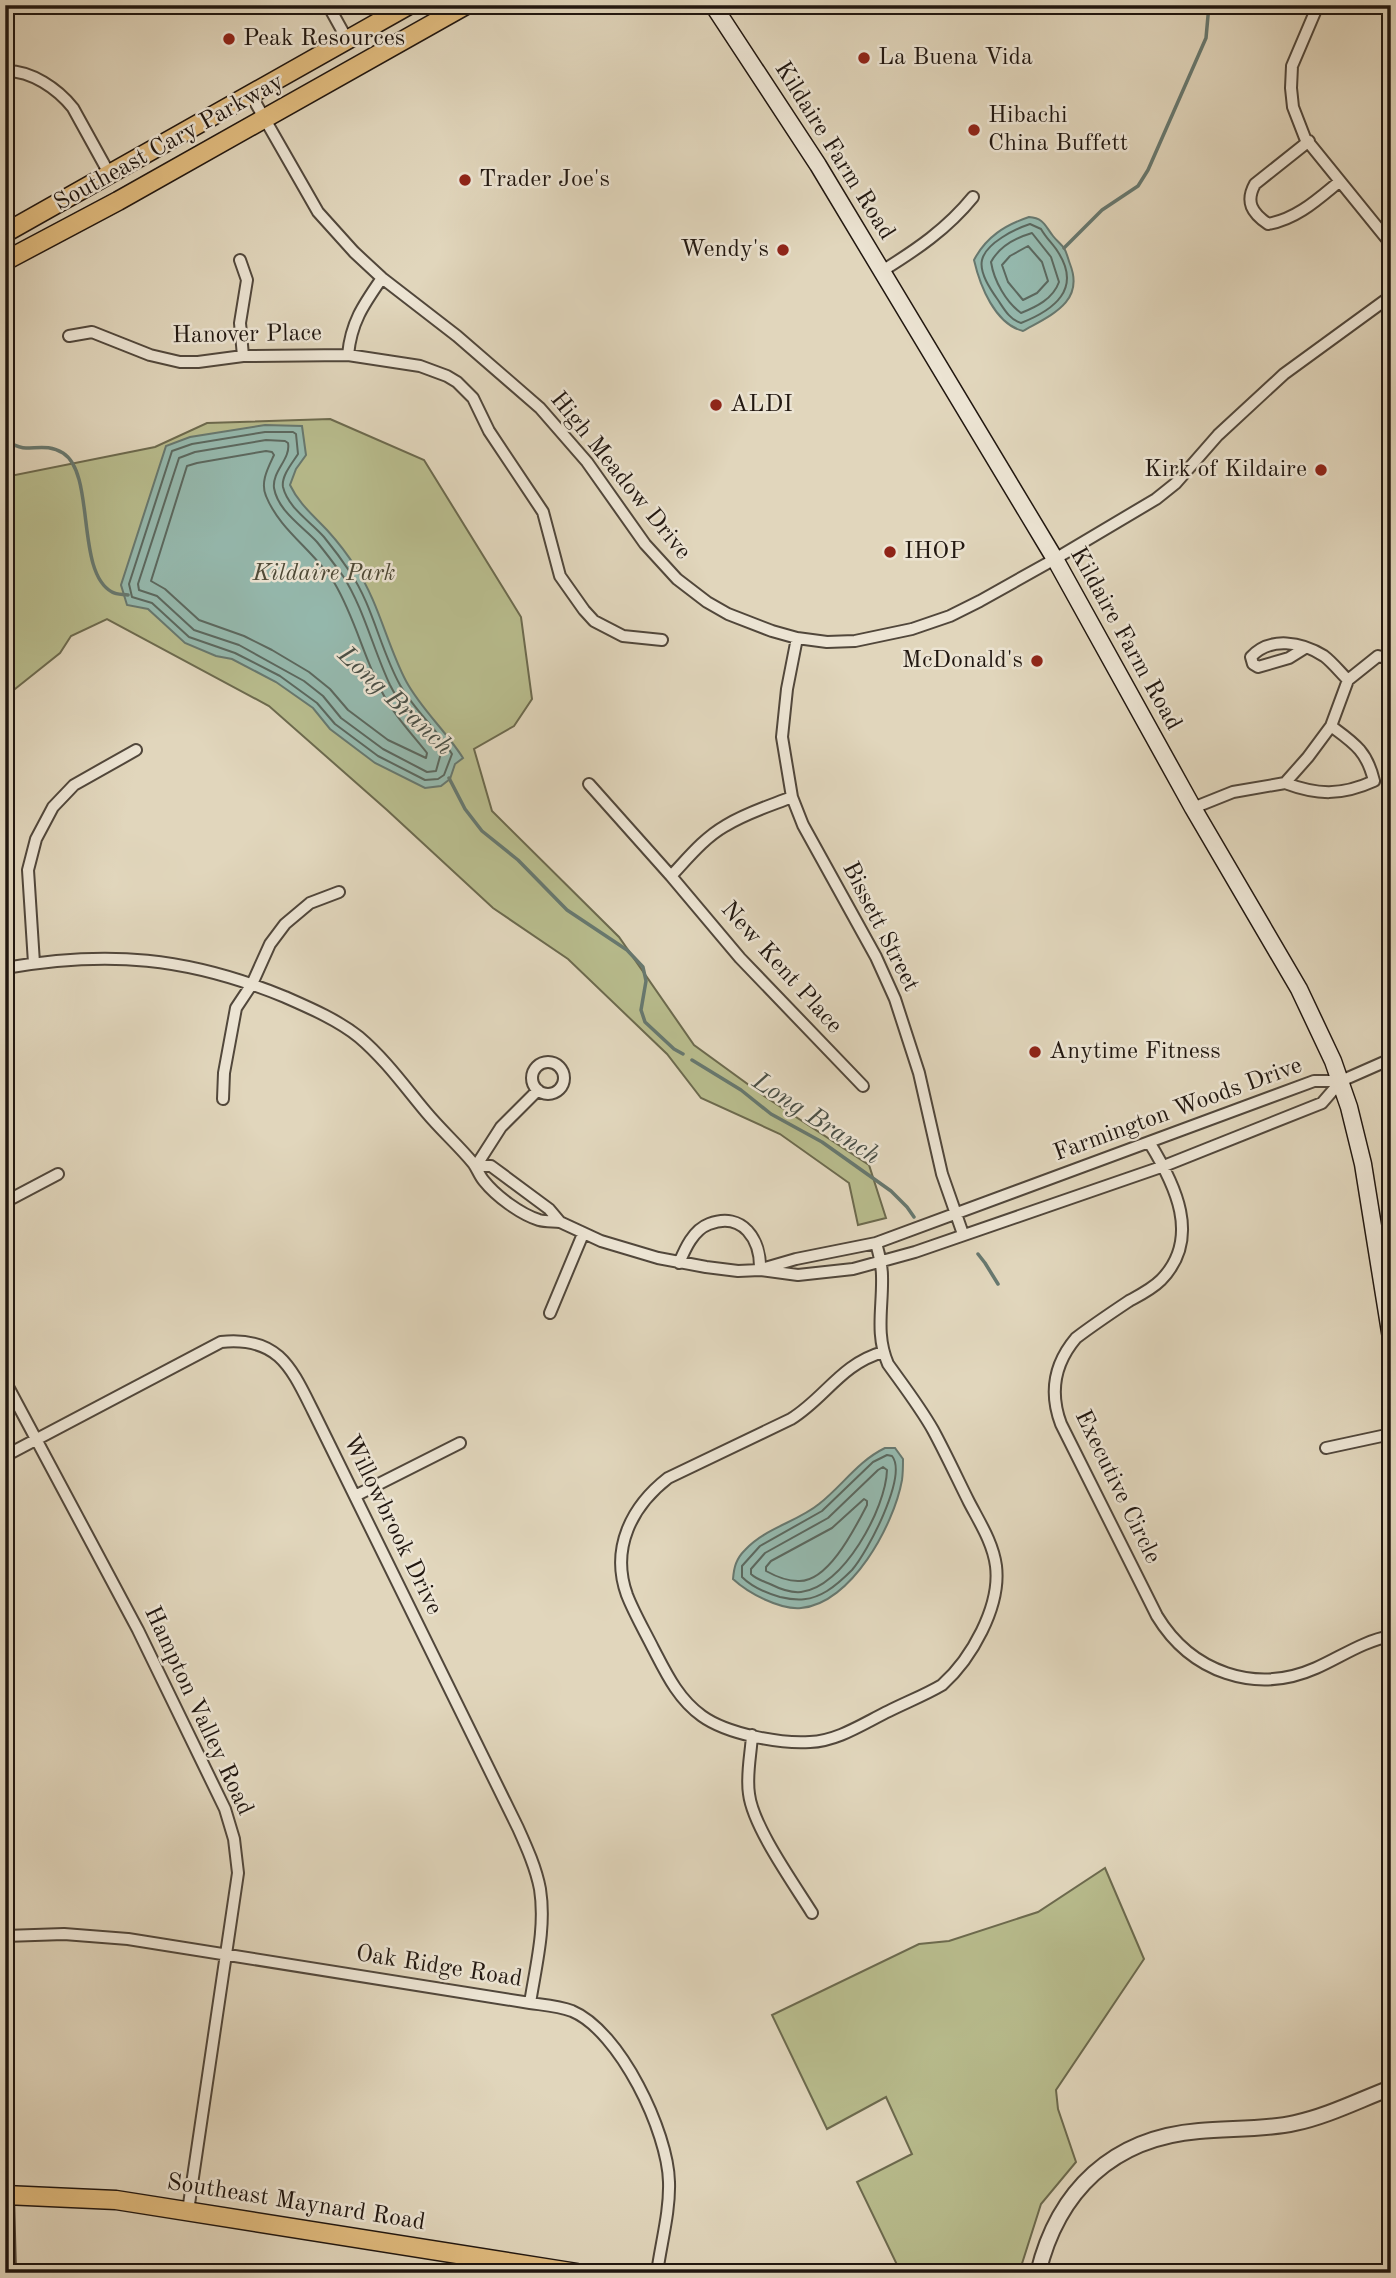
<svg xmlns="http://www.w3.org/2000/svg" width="1396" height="2278" viewBox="0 0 1396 2278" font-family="'Old Standard TT',serif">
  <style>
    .green { fill: #b8bc8d; stroke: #6c6a4e; stroke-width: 2 }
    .water { fill: #95b9ae; stroke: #67786f; stroke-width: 2 }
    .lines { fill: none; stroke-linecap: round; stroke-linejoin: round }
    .shore { stroke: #5b685f; stroke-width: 2 }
    .stream { stroke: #67786f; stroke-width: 3.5 }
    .minor-casing { stroke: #51473b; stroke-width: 14 }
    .tertiary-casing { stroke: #51473b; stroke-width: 18 }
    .secondary-casing { stroke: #211710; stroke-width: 19 }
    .primary-casing { stroke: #211710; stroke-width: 21 }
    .minor { stroke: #ece4d3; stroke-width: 10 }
    .tertiary { stroke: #ece4d3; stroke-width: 14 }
    .secondary { stroke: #ece4d3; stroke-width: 16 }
    .primary { stroke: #e0bb7e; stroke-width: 18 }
    .poi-dot { fill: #8f2418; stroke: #ece4d3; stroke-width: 2.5 }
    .labels { text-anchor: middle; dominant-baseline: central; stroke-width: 5; stroke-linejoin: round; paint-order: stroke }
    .poi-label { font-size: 24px; fill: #211710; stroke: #ece4d3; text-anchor: start }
    .street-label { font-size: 24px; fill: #211710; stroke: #ece4d3 }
    .park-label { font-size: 24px; font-style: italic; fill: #4e4936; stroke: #ece4d3 }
    .water-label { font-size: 26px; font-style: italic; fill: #4a5047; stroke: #ece4d3 }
  </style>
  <rect width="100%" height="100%" fill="#e1d6bc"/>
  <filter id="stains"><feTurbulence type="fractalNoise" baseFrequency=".00286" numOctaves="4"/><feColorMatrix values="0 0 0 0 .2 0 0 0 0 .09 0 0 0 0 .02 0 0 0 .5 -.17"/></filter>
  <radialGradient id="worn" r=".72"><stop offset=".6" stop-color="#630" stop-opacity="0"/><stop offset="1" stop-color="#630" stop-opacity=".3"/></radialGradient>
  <!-- green -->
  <path class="green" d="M330 419 424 460 521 617 532 699 514 726 474 749 492 811 619 937 694 1045 764 1096 869 1165 886 1218 858 1225 849 1183 780 1134 701 1098 667 1054 568 959 493 908 387 810 269 706 107 619 71 636 60 653 5 697V477L155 447 207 423Z
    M1105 1868 1144 1959 1056 2090 1058 2109 1076 2162 1041 2204 1019 2273H901L857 2182 912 2154 886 2097 827 2129 772 2015 919 1944 949 1941 1038 1912Z"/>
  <!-- water -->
  <path class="water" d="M1029 217C1044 218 1045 226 1053 236 1056 240 1061 244 1064 248 1067 253 1068 259 1070 264 1085 302 1051 315 1023 331 995 324 980 286 974 260 986 237 1005 225 1029 217Z
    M265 425 302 426 306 455 296 469 290 485C299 504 313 515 327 530 337 541 348 555 356 568 379 603 387 645 406 681 421 709 446 731 463 758L455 764 450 779 441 786 425 788 375 763 330 729 313 708 276 682 232 659 216 656 185 643 148 609 127 605 121 585 166 446 190 437Z
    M885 1448H895L903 1459C903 1466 903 1473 902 1480 894 1525 851 1604 801 1608 780 1610 748 1593 733 1579 734 1567 736 1559 745 1550 765 1528 797 1522 819 1504 842 1486 858 1461 885 1448Z"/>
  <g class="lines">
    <!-- shore -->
    <path class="shore" d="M1030 224 1041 229C1046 238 1053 244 1058 252 1082 289 1054 310 1021 323 1010 320 1004 309 998 300 991 290 979 273 982 260 986 243 1015 229 1030 224Z
      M1032 233 1051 257 1059 282C1053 299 1036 307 1021 313 1006 302 994 281 991 262 999 247 1015 238 1032 233Z
      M1028 246 1042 262 1048 281 1037 293 1023 300 1008 282 1002 265 1010 256Z
      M265 432H293L296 434 298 454C293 462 281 476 283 487 288 508 311 522 324 537 333 548 342 560 350 572 373 606 380 649 400 685 415 711 437 729 452 754L444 775 438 779 425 780 378 756 335 724 317 703 280 676 235 653 189 637 152 603 132 597 129 584 172 451 192 444Z
      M266 440 285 441 288 443C291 459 272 471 274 488 278 511 302 526 317 542 326 553 335 565 343 576 364 609 373 649 390 685 403 711 424 730 441 753L436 771 427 772 383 749 341 718 323 696 304 681 239 645 194 630 157 596 139 590 138 584 179 458 195 452Z
      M266 451 272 452 274 455C268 468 260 482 266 496 280 531 316 552 335 584 355 618 364 658 382 692 394 715 411 733 427 753L426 758 388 740 348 710 330 689 309 672 272 650 244 636 199 620 165 589 151 581 187 466 197 463Z
      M887 1455 892 1456C908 1476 867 1553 852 1570 845 1577 835 1586 827 1591 811 1601 797 1601 780 1597 766 1593 752 1587 742 1577V1566L760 1546 822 1511 873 1462Z
      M883 1467 887 1470C886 1508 843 1588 801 1592 791 1593 778 1588 770 1584 763 1581 756 1579 751 1574V1569L765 1553 828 1518 878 1470Z
      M864 1499 867 1501V1505C855 1528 828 1583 798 1581 787 1581 775 1576 766 1571V1567L771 1561 832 1528Z"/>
    <!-- stream -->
    <path class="stream" d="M1064 248 1102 210 1138 186 1148 170 1206 38 1209 5
      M5 441C12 444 19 448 26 448 39 448 50 445 63 453 96 474 75 572 112 592 117 595 123 594 128 595
      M449 778 465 809 482 831 518 860 567 910 627 950 643 967 646 981 641 1010 645 1022 674 1049 683 1054
      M692 1060 741 1090 771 1114 822 1142 891 1191 907 1207 914 1217
      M978 1254 985 1263 998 1284"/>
    <!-- minor casing -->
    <g class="minor-casing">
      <path id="minor" d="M328 5 348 41
        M1318 5 1292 66 1291 88 1293 107 1305 138 1391 244
        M5 71C31 70 58 89 73 108L110 175
        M251 95 318 212 354 252 382 278 457 336 540 408 587 462 645 544 677 579 707 602 728 614 772 631 797 638 827 642 855 641 912 629 950 616 980 601 1055 559 1156 499 1176 483 1218 435 1284 374 1391 296
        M1309 141 1255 184C1245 202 1252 213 1268 224 1297 219 1318 199 1340 181
        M240 260 247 280 240 323 243 356
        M882 271C916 250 947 229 973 197
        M69 336 92 332 150 355 180 362H198L243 356 348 355 420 366 447 376 457 382 473 398 489 431 543 512 560 576 584 610 594 621 623 636 662 640
        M348 355C351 322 364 304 382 278
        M797 638 787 689 782 737 792 797 803 825 876 957 895 999 919 1073 942 1174 963 1234
        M1305 648 1289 658 1258 667 1253 664 1251 657C1270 636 1302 642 1324 656 1332 662 1340 672 1348 680
        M1285 783C1317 795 1341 796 1374 781 1367 751 1354 743 1331 726
        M589 784 671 876 740 958 863 1086
        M1193 808 1233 792 1285 783 1308 757 1331 726 1348 680 1378 656 1391 659
        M671 876C688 858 704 838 725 826 746 813 769 806 792 797
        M34 963 28 870 36 839 53 807 74 785 136 750
        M5 968C108 950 188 957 285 997 310 1008 338 1020 359 1037 385 1059 405 1087 426 1112 441 1130 458 1145 473 1163 477 1168 479 1175 484 1181 496 1196 520 1214 539 1220 546 1222 554 1221 560 1222L549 1209 491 1166H476
        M532 1078a16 16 0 1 1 32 0a16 16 0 1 1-32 0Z
        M223 1099 224 1073 236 1008 252 984 270 944 285 924 310 903 339 892
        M1149 1142C1175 1184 1202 1238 1161 1280 1152 1289 1140 1295 1129 1301 1111 1313 1093 1325 1076 1338 1054 1364 1049 1392 1061 1424L1157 1616C1191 1672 1255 1695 1316 1668 1341 1657 1363 1641 1391 1636
        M476 1166 501 1127 538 1090
        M5 1202 58 1174
        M560 1222 601 1241 658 1258 706 1267 738 1271 760 1270 798 1275 853 1269 915 1252 1164 1166 1322 1103 1341 1081
        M876 1243C879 1254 882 1264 882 1276 883 1307 875 1334 888 1364 903 1385 920 1407 933 1430 946 1454 957 1478 969 1502 980 1523 993 1543 996 1566 1001 1607 971 1659 942 1685 925 1695 907 1702 889 1711 864 1723 838 1741 810 1742 780 1744 727 1734 702 1716 678 1699 666 1673 653 1648 644 1630 634 1613 627 1595 610 1548 632 1506 668 1478L791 1419C825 1398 841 1364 883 1352
        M679 1263C685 1249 693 1230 709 1224 743 1211 761 1240 760 1270
        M765 1268 796 1259 876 1243 1314 1081H1341L1391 1059
        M550 1313 583 1234
        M5 1381 138 1630 225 1809 234 1839 238 1873 188 2211
        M1326 1448 1391 1434
        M5 1456 221 1342C278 1336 291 1367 313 1411L518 1828C527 1848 536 1868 540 1889 546 1927 536 1965 530 2003
        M355 1496 460 1443
        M752 1735C751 1754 746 1775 749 1794 753 1827 794 1884 812 1913
        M5 1936 64 1934 128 1939 530 2003C544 2005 559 2006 572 2011 620 2031 668 2132 669 2182 670 2212 661 2243 657 2273
        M8 2195 10 2273"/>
    </g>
    <!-- tertiary casing -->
    <g class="tertiary-casing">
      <path id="tertiary" d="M1038 2273C1058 2190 1113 2138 1199 2131 1230 2128 1264 2130 1295 2123 1328 2116 1359 2100 1391 2088"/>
    </g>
    <!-- secondary casing -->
    <g class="secondary-casing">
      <path id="secondary" d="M713 5 818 165 1055 559 1193 808 1299 989 1333 1061 1349 1107 1363 1164 1391 1338"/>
    </g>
    <!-- primary casing -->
    <g class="primary-casing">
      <path id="primary" d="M5 233 409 5
        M5 261 118 201 466 5
        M5 2195 116 2200 577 2273"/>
    </g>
    <!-- minor -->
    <use href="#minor" class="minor"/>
    <!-- tertiary -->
    <use href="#tertiary" class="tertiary"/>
    <!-- secondary -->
    <use href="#secondary" class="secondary"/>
    <!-- primary -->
    <use href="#primary" class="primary"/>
  </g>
  <!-- markers -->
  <g class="poi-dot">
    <circle cx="229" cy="39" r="7"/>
    <circle cx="864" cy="58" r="7"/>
    <circle cx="974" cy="130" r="7"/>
    <circle cx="465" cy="180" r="7"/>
    <circle cx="783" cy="250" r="7"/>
    <circle cx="716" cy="405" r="7"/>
    <circle cx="1321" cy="470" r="7"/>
    <circle cx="890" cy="552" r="7"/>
    <circle cx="1037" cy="661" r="7"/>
    <circle cx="1035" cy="1052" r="7"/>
  </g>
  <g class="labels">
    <!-- poi labels -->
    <g class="poi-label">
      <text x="243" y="39">Peak Resources</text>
      <text x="878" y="58">La Buena Vida</text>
      <text x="988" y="116">Hibachi<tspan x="988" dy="28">China Buffett</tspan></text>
      <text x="479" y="180">Trader Joe's</text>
      <text x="769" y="250" text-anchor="end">Wendy's</text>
      <text x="730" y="405">ALDI</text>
      <text x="1307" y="470" text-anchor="end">Kirk of Kildaire</text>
      <text x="904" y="552">IHOP</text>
      <text x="1023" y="661" text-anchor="end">McDonald's</text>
      <text x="1049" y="1052">Anytime Fitness</text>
    </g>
    <!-- street labels -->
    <g class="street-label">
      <text transform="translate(169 143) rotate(-29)">Southeast Cary Parkway</text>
      <text transform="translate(834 151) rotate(58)">Kildaire Farm Road</text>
      <text transform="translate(247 335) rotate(-1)">Hanover Place</text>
      <text transform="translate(620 476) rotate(51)">High Meadow Drive</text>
      <text transform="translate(1125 639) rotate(61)">Kildaire Farm Road</text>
      <text transform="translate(880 927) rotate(63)">Bissett Street</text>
      <text transform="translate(781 968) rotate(48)">New Kent Place</text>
      <text transform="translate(1178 1110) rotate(-20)">Farmington Woods Drive</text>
      <text transform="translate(1117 1487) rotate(64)">Executive Circle</text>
      <text transform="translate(392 1525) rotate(64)">Willowbrook Drive</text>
      <text transform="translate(198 1711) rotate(65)">Hampton Valley Road</text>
      <text transform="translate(439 1967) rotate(9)">Oak Ridge Road</text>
      <text transform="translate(296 2203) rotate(9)">Southeast Maynard Road</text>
    </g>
    <!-- park labels -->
    <g class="park-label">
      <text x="324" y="574">Kildaire Park</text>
    </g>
    <!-- water labels -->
    <g class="water-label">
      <text transform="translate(395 701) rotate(43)">Long Branch</text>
      <text transform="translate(816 1119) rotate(33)">Long Branch</text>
    </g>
  </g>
  <!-- margin -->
  <rect width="1396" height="2278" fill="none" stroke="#e1d6bc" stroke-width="28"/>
  <rect x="7" y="7" width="1382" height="2264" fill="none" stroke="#211710" stroke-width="3.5"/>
  <rect x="14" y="14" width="1368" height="2250" fill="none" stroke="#211710" stroke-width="2"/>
  <rect width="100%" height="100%" filter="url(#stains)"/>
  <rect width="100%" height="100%" fill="url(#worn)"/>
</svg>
